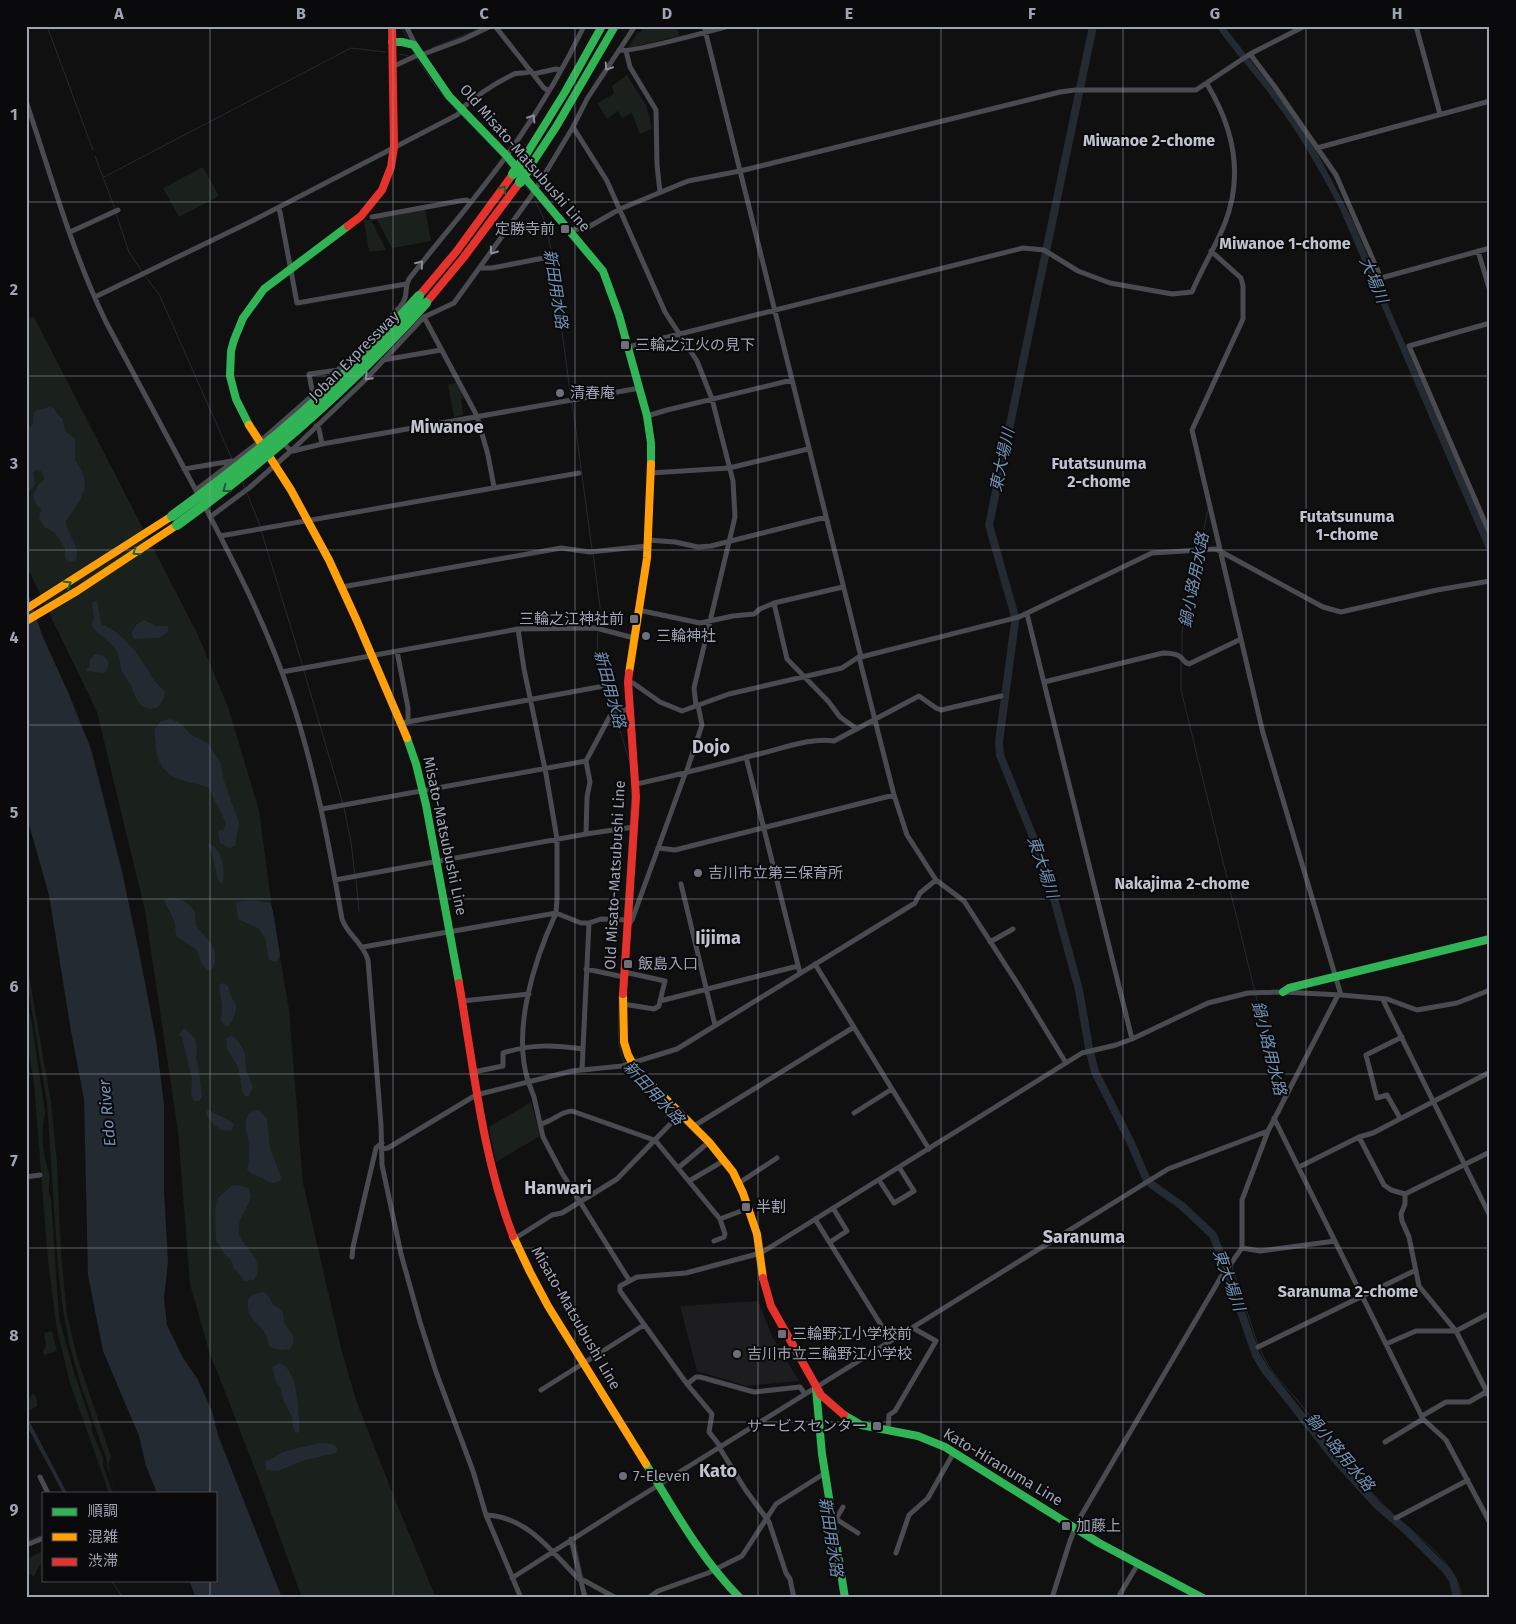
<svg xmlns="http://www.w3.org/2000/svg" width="1516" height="1624" viewBox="0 0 1516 1624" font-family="'Fira Sans','Noto Sans JP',sans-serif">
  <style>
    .built { fill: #1d1d1f }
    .green { fill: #1a201b }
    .water { fill: #232a32 }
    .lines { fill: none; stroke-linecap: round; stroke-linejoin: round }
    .stream { stroke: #232a32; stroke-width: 1 }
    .river { stroke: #232a32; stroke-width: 8 }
    .street { stroke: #4a4b50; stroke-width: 5 }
    .fast { stroke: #30b455; stroke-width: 8 }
    .slow { stroke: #ff9f0a; stroke-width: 8 }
    .jam { stroke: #e5322d; stroke-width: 8 }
    .fast-bridge { stroke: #30b455; stroke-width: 10 }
    .oneway { stroke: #8a8e9a }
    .oneway2 { stroke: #1d5f30 }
    .grid { fill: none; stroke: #9fa4b3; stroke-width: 1; stroke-opacity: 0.55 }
    .poi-dot { fill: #6d707a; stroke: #0a0a0c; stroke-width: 2 }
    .labels { text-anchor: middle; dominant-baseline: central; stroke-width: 4; stroke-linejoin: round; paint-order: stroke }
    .street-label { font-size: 15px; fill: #9fa4b3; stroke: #0a0a0c }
    .poi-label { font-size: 15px; fill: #9fa4b3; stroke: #0a0a0c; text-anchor: start }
    .neighbourhood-label { font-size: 16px; font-weight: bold; fill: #c0c3cf; stroke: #0a0a0c }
    .water-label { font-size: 16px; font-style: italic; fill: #7290b2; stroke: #0a0a0c }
    .quarter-label { font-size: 18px; font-weight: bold; fill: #c0c3cf; stroke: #0a0a0c }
    .neatline { fill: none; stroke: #9fa4b3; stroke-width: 2 }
    .grid-label { font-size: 16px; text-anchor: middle; font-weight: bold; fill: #9fa4b3 }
  </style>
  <rect width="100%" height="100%" fill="#101010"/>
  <!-- built -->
  <path class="built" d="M758 1301 772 1336 799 1381 746 1386 697 1371 680 1306Z"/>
  <!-- green -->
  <path class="green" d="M645 26H677L679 36 628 48 638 32 640 33Z
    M627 75 646 105 652 129 640 134 632 113 622 118 618 111 607 119 597 103 614 94 612 86Z
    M203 167 219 196 179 217 163 188Z
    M425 209 431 241 392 248 376 218Z
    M364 220H371L386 250 369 252Z
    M34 317 198 635 228 707 259 810 273 916 289 1010 303 1183 341 1348 356 1400 396 1502 436 1598H302L255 1469 209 1351 190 1284 178 1131 145 911 97 712 26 565V318Z
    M457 382 464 398 461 399 463 415 454 417 448 385Z
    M26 957 51 1102 57 1163 61 1253 67 1315 77 1357 111 1457 108 1465 115 1489 107 1466V1461L80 1382 70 1346 63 1310 58 1267 47 1103 26 976Z
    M26 1000 32 1024 45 1112C45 1118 43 1121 43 1127 41 1142 45 1161 49 1174 51 1182 46 1190 51 1198L59 1318 73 1369 92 1426 91 1429 103 1458V1466L113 1493H109L70 1383 57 1330 48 1261 34 1083 26 1037Z
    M531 1102 540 1136 496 1162 489 1127Z
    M52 1331 57 1351 44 1355 43 1351 46 1346 44 1333Z
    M34 1393 37 1400V1406L30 1410 26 1405V1401Z
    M44 1551V1557L34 1576 26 1573V1559Z"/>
  <!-- water -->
  <path class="water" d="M1216 26H1224L1294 116 1319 156 1353 221 1392 314 1490 539V558L1340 209C1320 171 1299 133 1273 99 1255 74 1234 52 1216 26Z
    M49 407 54 408 58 415 63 419 65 431 74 438 75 441V459L84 476 85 488 80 500 66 521C66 534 83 548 75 562H68L65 558V548L55 533 44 527 39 518 41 509 36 505 33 496 38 485 45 479 41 471 36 470 33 473 35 484 30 491H26V430L33 424 34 413 37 410Z
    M26 587 42 635 68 692 91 749 121 867 139 952 156 1040 164 1105V1190L168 1262 164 1298 167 1325 183 1358 198 1380 212 1411 218 1435 282 1598H196L189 1580H216V1493H157L146 1466 139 1436 103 1351 88 1275 84 1099 71 1031 49 895 26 814Z
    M97 600 101 624C123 633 135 650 148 670 150 673 151 677 154 680 157 684 161 687 165 692 164 697 163 701 159 706 156 709 153 709 148 708 135 706 135 691 129 682 127 678 124 676 122 672 120 665 120 657 116 650 110 640 99 637 92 626L94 618 92 603Z
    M144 620 156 626H168V631L160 638 134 639 131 633 137 624Z
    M95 654 103 655 109 662 107 671 103 673 87 671 86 669 89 668 90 659Z
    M171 719 182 724 190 734 209 744 221 764 224 781 239 823 235 846 230 848 220 843 218 834 219 830H223L226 823 208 787C189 781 166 781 158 758 155 749 156 739 154 730L161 721Z
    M209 843C223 850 225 869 223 883H221L218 881 213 857 208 845Z
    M169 898C179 897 191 903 195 913 196 918 194 924 198 928 209 941 221 952 212 970H207L201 963 197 950 176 936 175 924 172 916 165 903V900Z
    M251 900 270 903 273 911 280 955 276 962 269 960 265 938 259 929 238 919 236 902Z
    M223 983C231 986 228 990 231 996 232 999 235 1001 235 1003 238 1011 233 1021 228 1027L225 1026 221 1020 222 1006 219 985Z
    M184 1028 195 1038 197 1050 196 1057 199 1070 202 1097 199 1101H194L191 1094 192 1080 182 1037 179 1035Z
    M230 1036 234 1037 238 1041 245 1053 246 1070 253 1087 249 1096H245L243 1093 238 1067 227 1049 226 1039Z
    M207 1110C216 1114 225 1118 234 1124L232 1130C219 1134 213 1123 206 1115Z
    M258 1110 263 1114 267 1119 270 1148 281 1177 280 1181C269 1187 262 1176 250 1173L247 1169C249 1162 250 1152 249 1144 248 1133 241 1124 250 1113Z
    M237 1185 249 1188 251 1196C249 1209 236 1219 239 1233 243 1250 267 1259 254 1280L244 1281 241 1276 234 1269 231 1260 224 1254 216 1240 215 1209 217 1199 231 1186Z
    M264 1292C270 1296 269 1299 274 1305 274 1306 280 1308 280 1309 284 1312 283 1315 284 1320 287 1334 300 1332 290 1349L281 1350 269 1347C267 1343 268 1339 266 1335 260 1323 245 1318 248 1301 250 1294 257 1293 264 1292Z
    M279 1363C299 1369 298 1412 300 1430L298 1433 295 1432 293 1428 292 1417 283 1399 280 1386 276 1382 272 1367Z
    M26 1415 67 1493H63L26 1424Z
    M319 1443C326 1443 334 1442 338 1449L336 1453 302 1461 278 1471 266 1470 265 1462 286 1451Z"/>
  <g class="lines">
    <!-- stream -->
    <path class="stream" d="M47 26 93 150
      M401 26 407 38
      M432 48 477 30
      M412 49 414 53
      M399 54 409 56
      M416 57 436 87 457 111
      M460 114 503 158
      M95 156 115 209
      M505 161 511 167
      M104 177 351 48 385 52
      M524 184 531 193
      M533 196 544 219 552 254
      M116 213 129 252 143 273
      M552 258 571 398
      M145 276 159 294 232 459
      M572 401 592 549
      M242 481 245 489
      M247 493 260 526
      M261 530 303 667
      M1200 548 1208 510
      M593 553 600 607 599 628
      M598 632C595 659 606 685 614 710
      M1182 656V634L1185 610 1199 552
      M1181 660V690L1255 992
      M304 671 343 804
      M615 714 630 763
      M344 808 351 842 355 876
      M630 825 632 790
      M356 880 359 911
      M624 918 630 829
      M1256 996 1282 1101
      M619 997C619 1016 615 1047 625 1064
      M627 1067 676 1115
      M1279 1115 1283 1107
      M679 1118 699 1138
      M1234 1264 1232 1267 1258 1345
      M1260 1349C1267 1369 1284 1385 1298 1401 1330 1440 1358 1482 1395 1516
      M1398 1518C1422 1540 1458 1564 1462 1598
      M26 1541 44 1535
      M575 1541 583 1578
      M837 1571 841 1598
      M111 1580 123 1598
      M585 1589 588 1598"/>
    <!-- river -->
    <path class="river" d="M1093 26 989 525 1014 613 1015 622 999 742 1000 755 1046 869 1079 990 1089 1048 1095 1072 1131 1143 1146 1178 1151 1184 1182 1206 1213 1235 1228 1274 1256 1355 1265 1370 1337 1461 1377 1505 1408 1532 1446 1570 1453 1580 1457 1598"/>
    <!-- street -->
    <path class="street" d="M406 26 416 46
      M495 26 544 88 549 91
      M704 26 861 657 1019 617 1152 553 1216 549 1323 607 1341 612 1437 590 1490 581
      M1416 26 1440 114
      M619 50C627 54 714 30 729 26
      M626 51 630 67 656 110 657 165 660 192
      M1250 54 1275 87 1336 175 1381 278 1490 248
      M421 55 464 39 491 26
      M392 67 420 54
      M533 74 556 69 561 70
      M26 101C51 175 72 252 106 322L200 498
      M461 109C476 96 494 84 512 75 518 71 525 75 531 71
      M573 127 607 181 665 312 697 361 712 399 733 481 735 517 694 688 696 706
      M1317 148 1490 101
      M278 208 280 212 297 303 406 284
      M372 217 459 201 467 200 470 203
      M569 231 576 229H585L620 209 688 181 740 171 1060 92 1075 90H1196L1250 54 1305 26
      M70 232 118 210
      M1211 251 1241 278 1243 286V319L1192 430 1263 733 1341 995
      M1478 251 1490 291
      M481 268H492L554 256
      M95 297 252 221 457 115 462 110
      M424 317 477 416 488 455 494 487
      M1490 323 1409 346 1490 534
      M628 347 1023 248 1044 250 1078 271 1110 283 1172 294 1192 292C1202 268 1216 246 1225 223 1244 174 1233 127 1207 84
      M383 360 441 350
      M313 395 309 374 339 370
      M647 416 667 410 792 380
      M316 426 319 429 322 444
      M283 443 291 451H293L322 444 640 388
      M184 469 232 461
      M651 473 729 468 808 449
      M196 490 263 439 313 395 400 307C410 294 403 290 409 279 445 233 484 189 517 141 542 105 565 66 584 26
      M204 505C237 568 269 631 291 698 315 770 329 844 342 919 348 936 362 941 368 960L381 1125 382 1165 401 1254 420 1322 436 1372 473 1471 486 1515 521 1598
      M210 517 249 488 291 451 364 381 424 317 454 303 534 192 573 127 587 99 635 26
      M220 536 579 473
      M648 540 675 542 698 547 711 546 826 517
      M342 587 561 548 590 552 647 546
      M774 603 787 659 828 701 840 717 857 729
      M638 610 700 623 733 616 754 614 760 609 774 603 843 587
      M1027 614 1132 1039
      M518 629 524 669 546 774 557 839V899L556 913 581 923H589L601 919 628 920
      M397 651 408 708V722
      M859 657 894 795 907 835 936 880 964 901 1019 986 1066 1063
      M282 672 518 629 596 628 634 638
      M628 682 633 683 660 702 682 711 729 694 842 668 860 656
      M1044 682 1163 653C1168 653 1175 653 1179 656 1184 659 1183 662 1189 664L1241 639
      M402 723 604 686
      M746 757 800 973
      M686 773 702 725 698 705
      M636 784C679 775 720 764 763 753 783 748 813 737 834 741L919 696 936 708 941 710 1001 696
      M322 809 586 761
      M586 834 587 797 590 782 586 761 610 716 613 713 629 709
      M658 848 675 850 894 795
      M335 880 586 834 634 827
      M681 884 715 1025
      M628 925 632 920 685 774
      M990 942 1013 929
      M363 947 556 913C534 961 512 1029 528 1081
      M815 964 929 1149
      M586 969 624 977
      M624 972 665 981 660 1001 798 966
      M1383 1000 1490 1216
      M462 1001 529 994
      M623 1004 654 1009 659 1006 660 1001
      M582 1070 589 923
      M473 1072 503 1066V1053C531 1044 554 1045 583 1049
      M528 1081 534 1097 543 1137 562 1173 629 1280
      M854 1113 892 1089
      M1274 1118 1423 1419 1446 1440 1490 1523
      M1400 1118 1387 1095 1377 1098 1366 1055 1402 1037
      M540 1124C552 1122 561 1111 572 1111L654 1140
      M694 1126 854 1027
      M1359 1137 1384 1185 1391 1190 1405 1194 1490 1152
      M655 1140 720 1219 725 1234 724 1237 714 1241
      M382 1149 388 1148 476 1095 572 1071 622 1066 677 1049 915 903 920 893 936 880
      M1299 1167 1359 1137 1373 1133 1490 1072
      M678 1168 709 1142
      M26 1177 40 1175
      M879 1180 894 1203 914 1191 899 1167
      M689 1181 725 1160
      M739 1183 777 1158
      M1405 1194V1204L1401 1214 1402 1221 1409 1237 1419 1286 1456 1331 1490 1398
      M720 1219 749 1208
      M815 1219 891 1341
      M514 1239 552 1215 562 1213 617 1179 680 1114
      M830 1242 847 1231 833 1208
      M1242 1248 1260 1251 1335 1241
      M352 1257 353 1247 376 1148 382 1143
      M1386 1344 1416 1331H1456L1490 1313
      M1258 1347 1416 1270
      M687 1384 696 1377H700L754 1392 800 1387 805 1394
      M541 1390 644 1325
      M1422 1416 1446 1402H1469L1486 1392
      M888 1431 889 1415 895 1411 936 1341 913 1328
      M1385 1442 1423 1419
      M720 1446 709 1432 712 1414 687 1384 620 1291V1286L637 1277 686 1273 761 1253 1082 1053 1116 1045 1132 1039 1208 1003 1248 993 1283 992 1341 995 1387 999 1417 1010 1457 1003 1490 990
      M719 1447 745 1489 769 1522 786 1573 790 1579 794 1598
      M40 1477 48 1493
      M486 1515C529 1517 552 1553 580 1580L585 1581 616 1598
      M1396 1518 1468 1480
      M836 1519 843 1507
      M833 1520 836 1519 858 1533
      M571 1539 585 1598
      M26 1545 44 1538
      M896 1553 909 1515 928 1498 954 1452
      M512 1578 620 1509 1168 1169 1268 1131
      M1120 1594 1138 1564
      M648 1598 658 1591 708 1573 742 1556 776 1504 825 1473
      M1052 1598 1070 1541 1078 1521 1221 1277 1242 1248V1200L1268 1131 1338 995"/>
    <!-- fast -->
    <path class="fast" d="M392 42H402L414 45 449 96 506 155 603 271 619 315 647 416 651 443V464
      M521 163 565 92 602 26
      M527 171 556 127 615 26
      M249 425 236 399 230 376 231 351 234 340 243 318 264 289 348 226
      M407 738 416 764 426 805 459 983
      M1283 992 1289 988 1490 939
      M816 1389 822 1454 845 1598
      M844 1415 861 1425 918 1436 945 1447 1099 1543 1203 1598
      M646 1464C675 1511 701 1559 740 1598"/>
    <!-- slow -->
    <path class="slow" d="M249 425 291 490 329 560 357 621 407 738
      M26 609 172 516
      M26 621 77 591 177 525
      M629 673 647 558 651 464
      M623 994 624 1042 628 1055 635 1068 709 1142 733 1172 743 1193 757 1234 763 1278
      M513 1236 530 1272 548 1306 646 1464"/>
    <!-- jam -->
    <path class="jam" d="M348 226 361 216 382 190 391 167 394 147 392 26
      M419 296 456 252 513 174
      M426 303 464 257 520 182
      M459 983C474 1069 482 1155 513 1236
      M623 994 636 797 628 682 629 673
      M763 1278 771 1306 821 1395 844 1415"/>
    <!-- fast-bridge -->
    <path class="fast-bridge" d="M513 174 521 163
      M520 182 527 171
      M172 516C230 474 286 430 337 381 366 354 393 325 419 296
      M177 525C268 459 351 386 426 303"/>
  </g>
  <!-- one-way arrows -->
  <defs><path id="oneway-chevron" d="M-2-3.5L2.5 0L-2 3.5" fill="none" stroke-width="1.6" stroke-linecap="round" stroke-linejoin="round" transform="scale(1.25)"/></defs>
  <g class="oneway">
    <use href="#oneway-chevron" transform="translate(608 67) rotate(123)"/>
    <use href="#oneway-chevron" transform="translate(532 118) rotate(-57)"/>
    <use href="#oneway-chevron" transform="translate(493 251) rotate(125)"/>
    <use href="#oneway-chevron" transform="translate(420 264) rotate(-51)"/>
    <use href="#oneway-chevron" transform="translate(368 377) rotate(134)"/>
  </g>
  <g class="oneway2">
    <use href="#oneway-chevron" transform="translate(503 189) rotate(-55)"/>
    <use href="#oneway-chevron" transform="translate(226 489) rotate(143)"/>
    <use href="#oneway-chevron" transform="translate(136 552) rotate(146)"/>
    <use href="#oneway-chevron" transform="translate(68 584) rotate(-31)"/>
  </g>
  <!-- grid -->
  <path class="grid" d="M210 26V1493M393 26V1598M575 26V1598M758 26V1598M941 26V1598M1123 26V1598M1306 26V1598M26 202H1490M26 376H1490M26 550H1490M26 725H1490M26 899H1490M26 1074H1490M26 1248H1490M26 1422H1490M210 1580V1598"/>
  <!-- markers -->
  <g class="poi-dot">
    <rect x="560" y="224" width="10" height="10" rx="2.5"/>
    <rect x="620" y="340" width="10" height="10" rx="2.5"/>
    <circle cx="560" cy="393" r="5"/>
    <rect x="629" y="614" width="10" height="10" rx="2.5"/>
    <circle cx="646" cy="636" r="5"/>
    <circle cx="698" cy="873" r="5"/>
    <rect x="623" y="959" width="10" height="10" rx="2.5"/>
    <rect x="741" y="1202" width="10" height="10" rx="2.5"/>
    <rect x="777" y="1329" width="10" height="10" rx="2.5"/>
    <circle cx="737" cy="1354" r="5"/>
    <rect x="872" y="1421" width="10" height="10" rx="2.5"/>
    <circle cx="623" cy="1476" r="5"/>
    <rect x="1061" y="1521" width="10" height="10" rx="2.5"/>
  </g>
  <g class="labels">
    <!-- street labels -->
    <g class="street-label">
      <text transform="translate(525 158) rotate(49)">Old Misato-Matsubushi Line</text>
      <text transform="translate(354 356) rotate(-45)">Joban Expressway</text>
      <text transform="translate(445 836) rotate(78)">Misato-Matsubushi Line</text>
      <text transform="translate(615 875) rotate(-87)">Old Misato-Matsubushi Line</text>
      <text transform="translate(576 1318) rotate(60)">Misato-Matsubushi Line</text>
      <text transform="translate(1003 1467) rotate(31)">Kato-Hiranuma Line</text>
    </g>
    <!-- poi labels -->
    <g class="poi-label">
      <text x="555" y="229" text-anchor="end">定勝寺前</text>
      <text x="635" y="345">三輪之江火の見下</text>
      <text x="570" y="393">清春庵</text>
      <text x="624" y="619" text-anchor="end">三輪之江神社前</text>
      <text x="656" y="636">三輪神社</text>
      <text x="708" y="873">吉川市立第三保育所</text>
      <text x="638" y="964">飯島入口</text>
      <text x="756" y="1207">半割</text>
      <text x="792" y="1334">三輪野江小学校前</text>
      <text x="747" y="1354">吉川市立三輪野江小学校</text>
      <text x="867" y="1426" text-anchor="end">サービスセンター</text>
      <text x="633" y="1476">7-Eleven</text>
      <text x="1076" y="1526">加藤上</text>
    </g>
    <!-- neighbourhood labels -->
    <g class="neighbourhood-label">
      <text x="1149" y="140">Miwanoe 2-chome</text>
      <text x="1285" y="243">Miwanoe 1-chome</text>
      <text x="1099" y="463">Futatsunuma<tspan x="1099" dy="18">2-chome</tspan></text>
      <text x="1347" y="516">Futatsunuma<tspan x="1347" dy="18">1-chome</tspan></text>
      <text x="1182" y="883">Nakajima 2-chome</text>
      <text x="1348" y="1291">Saranuma 2-chome</text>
    </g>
    <!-- water labels -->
    <g class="water-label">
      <text transform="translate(1374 280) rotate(67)">大場川</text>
      <text transform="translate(556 289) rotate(81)">新田用水路</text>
      <text transform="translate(1002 460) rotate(-78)">東大場川</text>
      <text transform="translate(1194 580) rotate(-79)">鍋小路用水路</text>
      <text transform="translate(610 689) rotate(75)">新田用水路</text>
      <text transform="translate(1043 867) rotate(71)">東大場川</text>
      <text transform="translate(1269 1048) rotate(76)">鍋小路用水路</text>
      <text transform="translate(654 1093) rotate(47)">新田用水路</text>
      <text transform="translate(107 1113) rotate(-95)">Edo River</text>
      <text transform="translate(1229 1280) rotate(70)">東大場川</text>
      <text transform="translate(1340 1452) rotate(50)">鍋小路用水路</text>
      <text transform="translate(831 1537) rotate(81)">新田用水路</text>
    </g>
    <!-- quarter labels -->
    <g class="quarter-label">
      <text x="447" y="427">Miwanoe</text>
      <text x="711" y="747">Dojo</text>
      <text x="718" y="938">Iijima</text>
      <text x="558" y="1188">Hanwari</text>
      <text x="1084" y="1237">Saranuma</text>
      <text x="718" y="1471">Kato</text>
    </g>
  </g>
  <!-- border -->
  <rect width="1516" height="1624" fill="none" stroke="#0a0a0c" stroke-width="55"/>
  <!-- legend -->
  <rect x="42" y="1492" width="175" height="90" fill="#0a0a0c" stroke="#46484f"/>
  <rect x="52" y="1508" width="25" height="8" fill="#30b455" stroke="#46484f"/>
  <text x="88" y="1516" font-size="15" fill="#9fa4b3">順調</text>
  <rect x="52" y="1533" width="25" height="8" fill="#ff9f0a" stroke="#46484f"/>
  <text x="88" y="1542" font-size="15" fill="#9fa4b3">混雑</text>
  <rect x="52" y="1558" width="25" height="8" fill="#e5322d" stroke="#46484f"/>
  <text x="88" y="1566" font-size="15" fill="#9fa4b3">渋滞</text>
  <rect x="28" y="28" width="1460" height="1568" class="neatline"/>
  <g class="grid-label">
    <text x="119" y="19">A</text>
    <text x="301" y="19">B</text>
    <text x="484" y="19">C</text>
    <text x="667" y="19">D</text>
    <text x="849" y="19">E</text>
    <text x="1032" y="19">F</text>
    <text x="1215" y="19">G</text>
    <text x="1397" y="19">H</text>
    <text x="14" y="120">1</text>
    <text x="14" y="295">2</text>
    <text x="14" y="469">3</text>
    <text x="14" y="643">4</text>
    <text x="14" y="818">5</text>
    <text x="14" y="992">6</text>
    <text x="14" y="1166">7</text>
    <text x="14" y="1341">8</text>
    <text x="14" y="1515">9</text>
  </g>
</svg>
